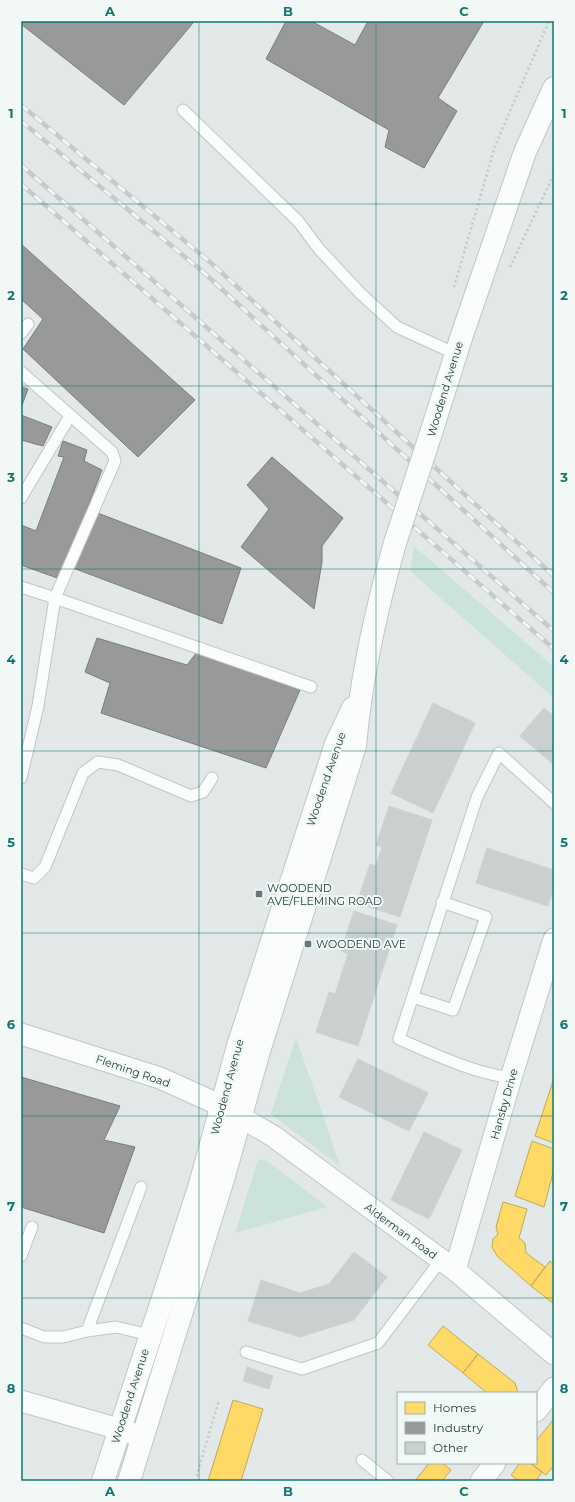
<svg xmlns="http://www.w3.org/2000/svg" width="575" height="1502" viewBox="0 0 575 1502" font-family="Montserrat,sans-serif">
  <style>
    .green { fill: #cbe3d9 }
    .homes { fill: #ffd966; stroke: #bcaa5a }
    .industry { fill: #999; stroke: #757d7d }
    .building { fill: #cad0cf; stroke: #cbd2d1 }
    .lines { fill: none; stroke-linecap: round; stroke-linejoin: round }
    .service-casing { stroke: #c0c6c5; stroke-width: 13 }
    .minor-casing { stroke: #c0c6c5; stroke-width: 23 }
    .tertiary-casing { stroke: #c0c6c5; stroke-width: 24 }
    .path { stroke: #c0c9c9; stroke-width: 2.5; stroke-dasharray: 2 3; stroke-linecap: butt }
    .service { stroke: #fbfcfc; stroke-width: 11 }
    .minor { stroke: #fbfcfc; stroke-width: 21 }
    .tertiary { stroke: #fbfcfc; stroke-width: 22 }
    .rail-casing { stroke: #c6caca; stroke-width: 4.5 }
    .rail { stroke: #f1f8f6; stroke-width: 3; stroke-dasharray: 9; stroke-linecap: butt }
    .tertiary-bridge-casing { stroke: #c0c6c5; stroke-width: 24; stroke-linecap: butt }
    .tertiary-bridge { stroke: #fbfcfc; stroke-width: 22 }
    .grid { fill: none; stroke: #0f766e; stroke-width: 1; stroke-opacity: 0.55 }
    .poi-dot { fill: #647979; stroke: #f1f8f6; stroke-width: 1.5 }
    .labels { text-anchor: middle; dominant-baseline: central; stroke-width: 4; stroke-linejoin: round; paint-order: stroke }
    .street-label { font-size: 11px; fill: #203d3d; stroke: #f1f8f6 }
    .poi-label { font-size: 11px; fill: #203d3d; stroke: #f1f8f6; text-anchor: start }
    .neatline { fill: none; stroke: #0f766e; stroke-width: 1.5 }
    .grid-label { font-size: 13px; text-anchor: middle; font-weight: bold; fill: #0f766e }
  </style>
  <rect width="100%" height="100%" fill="#e3e9e8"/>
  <!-- green -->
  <path class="green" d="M414 546 554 667V698L410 571Z
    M296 1037 340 1166 271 1114Z
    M265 1159 327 1207 235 1233 258 1160Z"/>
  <!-- homes -->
  <path class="homes" d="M553 1081H554V1143L535 1136Z
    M532 1141 554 1149V1169L544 1207 515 1196Z
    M503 1202 527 1209 519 1238 525 1243 526 1253 545 1267 531 1286 497 1256 492 1247 493 1239 498 1234 496 1227Z
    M550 1261 554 1265V1304L531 1286Z
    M443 1326 478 1354 463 1373 428 1345Z
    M478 1354 515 1383 518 1393H487L463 1373Z
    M233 1400 263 1409 241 1481H208Z
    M554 1419V1465L546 1475 530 1463H536V1441Z
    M429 1463H442L451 1470 442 1481H415Z
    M520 1463H530L542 1472 536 1481H519L511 1475Z"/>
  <!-- industry -->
  <path class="industry" d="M21 21H191L193 23 124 105 21 24Z
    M286 21H311L355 45 368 21H484L438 98 457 111 424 168 385 147 389 130 266 59Z
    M21 244 195 400 138 457 23 349 43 319 21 299Z
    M21 387 28 389 21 408Z
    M21 415 52 427 43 446 21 440Z
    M63 441 87 450 84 461 102 470 60 579 21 565V525L36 531 64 457 58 456Z
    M272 457 343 518 322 546V562L314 609 241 547 269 509 247 485Z
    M95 512 241 568 222 624 73 568Z
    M97 638 187 665 197 652 300 690 266 768 101 713 110 683 85 672Z
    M21 1077 120 1106 104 1140 135 1147 104 1233 21 1207Z"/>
  <!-- building -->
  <path class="building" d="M433 703 475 723 433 813 391 793Z
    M544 708 554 716V765L520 736Z
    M389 806 432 820 400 917 357 903 370 864 376 866 382 847 376 845Z
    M487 848 554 870V887L548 906 476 883Z
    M354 911 397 925 358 1046 316 1032 329 992 335 994 348 954 341 951Z
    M358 1059 428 1093 409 1131 339 1097Z
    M424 1132 462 1150 429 1219 391 1200Z
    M354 1252 387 1277 354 1320 300 1337 248 1321 261 1280 300 1293 329 1284Z
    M247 1367 273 1376 269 1389 243 1381Z"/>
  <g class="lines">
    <!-- service casing -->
    <g class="service-casing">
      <path id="service" d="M183 110 298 221 319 249 360 293 397 327 456 354
        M21 333 28 324
        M21 372 112 452 115 461 55 598 311 687
        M21 498 70 416
        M21 587 55 598 38 706 21 778
        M21 874 34 878 45 867 83 773 98 762 118 765 191 796 203 792 212 778
        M413 997 453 1010 486 917 442 902
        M511 1078C471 1072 436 1055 399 1039L477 797 499 753 554 803
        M21 1256 32 1227
        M21 1328 44 1337H63L87 1331 116 1327 150 1335
        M87 1331 141 1187
        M246 1352 302 1369 378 1343 441 1260
        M362 1460 388 1481"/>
    </g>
    <!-- minor casing -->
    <g class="minor-casing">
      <path id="minor" d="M21 1034 160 1078 222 1106 273 1136 455 1270 554 1354
        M455 1270 511 1078 554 939
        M21 1401 119 1429 143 1437
        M536 1411 554 1388
        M481 1481 495 1463"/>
    </g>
    <!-- tertiary casing -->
    <g class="tertiary-casing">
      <path id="tertiary" d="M431 433 461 338 525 152 554 88
        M103 1481 199 1188 238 1046 336 744 353 708
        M129 1481 224 1176 259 1051 355 746C361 676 376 610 395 543"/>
    </g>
    <!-- path -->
    <path class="path" d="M510 267 554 174
      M454 287 495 146 549 21
      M195 1481 219 1400"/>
    <!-- service -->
    <use href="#service" class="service"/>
    <!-- minor -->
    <use href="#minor" class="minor"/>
    <!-- tertiary -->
    <use href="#tertiary" class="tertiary"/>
    <!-- rail casing -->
    <g class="rail-casing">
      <path id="rail" d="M21 105 210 262 554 576
        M21 121 202 271 554 593
        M21 165 554 631
        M21 184 554 649"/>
    </g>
    <!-- rail -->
    <use href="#rail" class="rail"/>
    <!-- tertiary-bridge casing -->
    <g class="tertiary-bridge-casing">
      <path id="tertiary-bridge" d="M395 543 431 433"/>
    </g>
    <!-- tertiary-bridge -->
    <use href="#tertiary-bridge" class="tertiary-bridge"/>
  </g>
  <!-- grid -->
  <path class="grid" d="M199 21V1481M376 21V1481M21 204H554M21 386H554M21 569H554M21 751H554M21 933H554M21 1116H554M21 1298H554"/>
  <!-- markers -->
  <g class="poi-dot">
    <rect x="255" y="890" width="8" height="8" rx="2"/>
    <rect x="304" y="940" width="8" height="8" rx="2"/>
  </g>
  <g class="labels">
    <!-- street labels -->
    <g class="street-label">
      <text transform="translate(445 389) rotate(-73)">Woodend Avenue</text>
      <text transform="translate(326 779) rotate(-71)">Woodend Avenue</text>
      <text transform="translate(133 1071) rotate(19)">Fleming Road</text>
      <text transform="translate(227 1087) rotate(-75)">Woodend Avenue</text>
      <text transform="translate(504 1104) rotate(-74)">Hansby Drive</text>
      <text transform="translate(401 1231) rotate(36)">Alderman Road</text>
      <text transform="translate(130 1396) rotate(-72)">Woodend Avenue</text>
    </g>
    <!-- poi labels -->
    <g class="poi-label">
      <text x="267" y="888">WOODEND<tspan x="267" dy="13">AVE/FLEMING ROAD</tspan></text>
      <text x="316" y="944">WOODEND AVE</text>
    </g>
  </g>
  <!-- border -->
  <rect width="575" height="1502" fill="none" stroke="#f1f8f6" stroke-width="44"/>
  <!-- legend -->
  <rect x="397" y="1392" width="140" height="72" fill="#f1f8f6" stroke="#9dadac"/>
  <rect x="405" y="1402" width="20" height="12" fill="#ffd966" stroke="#9dadac"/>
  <text x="433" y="1412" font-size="12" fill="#203d3d">Homes</text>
  <rect x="405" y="1422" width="20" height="12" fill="#999999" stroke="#9dadac"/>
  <text x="433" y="1432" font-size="12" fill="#203d3d">Industry</text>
  <rect x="405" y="1442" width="20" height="12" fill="#cad0cf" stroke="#9dadac"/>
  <text x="433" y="1452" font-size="12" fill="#203d3d">Other</text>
  <rect x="22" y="22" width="531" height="1458" class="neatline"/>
  <g class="grid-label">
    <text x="110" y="16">A</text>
    <text x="288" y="16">B</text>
    <text x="464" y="16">C</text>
    <text x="11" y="118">1</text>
    <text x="564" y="118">1</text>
    <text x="11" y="300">2</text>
    <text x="564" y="300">2</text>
    <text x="11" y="482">3</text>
    <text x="564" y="482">3</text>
    <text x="11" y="664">4</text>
    <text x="564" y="664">4</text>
    <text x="11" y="847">5</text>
    <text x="564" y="847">5</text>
    <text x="11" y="1029">6</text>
    <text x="564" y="1029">6</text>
    <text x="11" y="1211">7</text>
    <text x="564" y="1211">7</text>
    <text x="11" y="1393">8</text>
    <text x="564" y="1393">8</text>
    <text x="110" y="1496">A</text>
    <text x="288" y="1496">B</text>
    <text x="464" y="1496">C</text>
  </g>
</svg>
